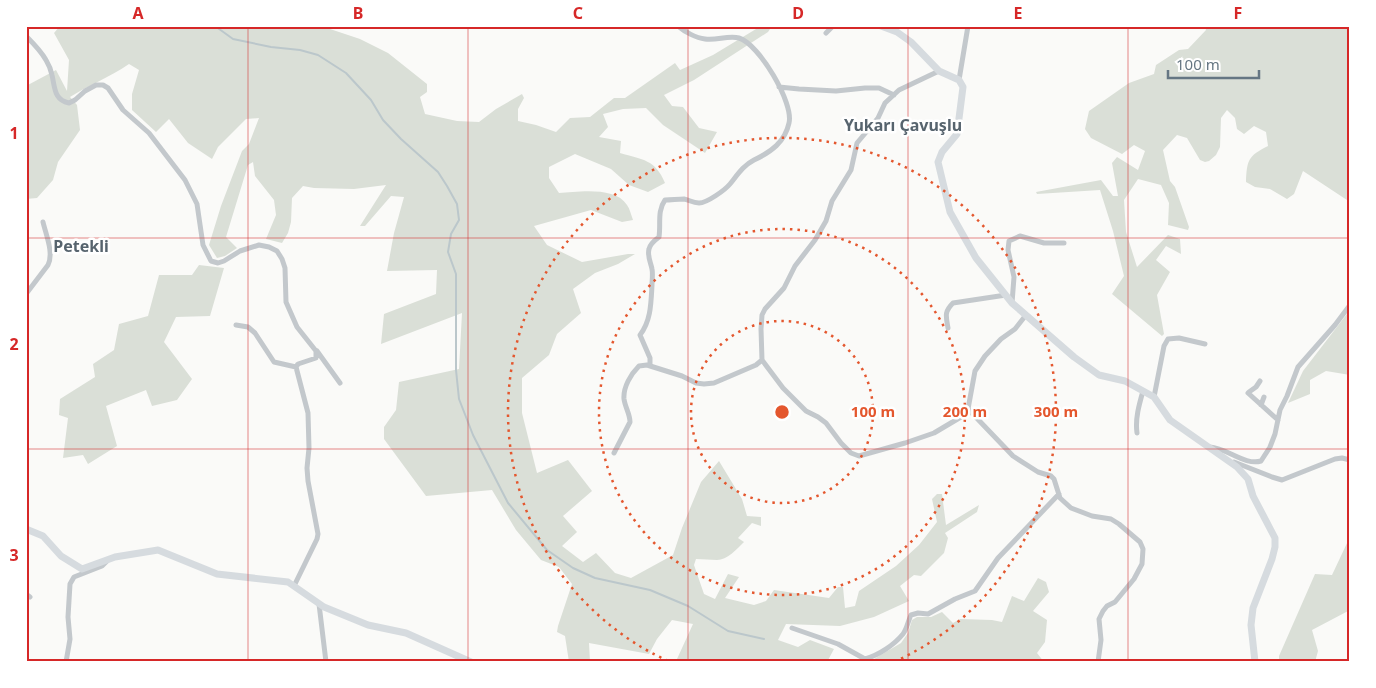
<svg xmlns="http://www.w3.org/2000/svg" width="1376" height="688" viewBox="0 0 1376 688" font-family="'Noto Sans',sans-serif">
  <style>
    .green { fill: #dadfd7 }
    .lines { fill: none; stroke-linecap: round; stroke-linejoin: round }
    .stream { stroke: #bbc7cb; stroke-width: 2 }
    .street { stroke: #c3c8cc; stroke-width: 5 }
    .secondary { stroke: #d6dbdf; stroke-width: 7 }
    .grid { fill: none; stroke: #d62828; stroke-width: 1; stroke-opacity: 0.55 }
    .ring { fill: none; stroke: #e4572e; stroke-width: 2.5; stroke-dasharray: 2.5 5 }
    .labels { text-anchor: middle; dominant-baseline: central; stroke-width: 5; stroke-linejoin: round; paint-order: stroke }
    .quarter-label { font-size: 16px; font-weight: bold; fill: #57646e; stroke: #fff }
    .centre { fill: #e4572e; stroke: #fff; stroke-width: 2.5 }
    .ring-label { font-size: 15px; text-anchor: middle; font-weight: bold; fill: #e4572e; stroke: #fff; stroke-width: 5; stroke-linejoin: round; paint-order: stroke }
    .neatline { fill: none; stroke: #d62828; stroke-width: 2 }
    .grid-label { font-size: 16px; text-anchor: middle; font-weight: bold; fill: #d62828 }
  </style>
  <rect width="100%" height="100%" fill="#fafaf8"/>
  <!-- green -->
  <path class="green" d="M60 26H321L360 39 388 53 427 84V92L420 97 425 114 457 121 479 122 496 109 522 94 524 98 518 109V121L536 125 556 132 570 118 590 117 614 98H625L675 63 680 70 713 55 761 26H772L768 32 694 80 664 95 672 106 683 107 699 128 717 132 705 153 663 125 646 108 623 109 603 114 608 127 599 137 621 141 620 153C643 160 655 159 665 183L648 192 629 185 611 169 575 154 549 167V178L559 193C578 192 615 186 627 205 630 209 631 215 633 220L622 222 591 210 534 226 547 245 582 262 628 254H635L618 264 595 273 573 289 581 313 557 334 549 355 522 378V413L537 473 568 460 592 491 563 516 577 532 562 546 583 562 596 553 615 573 631 578 673 555 682 528 701 482 719 461 742 499 747 516 761 517V526L752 523 738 538 744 542C737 549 727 560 717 560 710 560 704 559 696 559L694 565 704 594 715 599 728 574 739 577 725 598 754 605 766 601 774 590 829 598 838 587H843L845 608 855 606 859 591 896 566 919 545 937 522 932 499 937 494H942L946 525 979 505 977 512 945 533 948 538 944 553 921 576 914 575 900 586 909 601 874 617 840 626 786 624 778 640 798 647 810 640 834 649 827 662H673L677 659 693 624 672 620 657 639 649 654 589 643 590 662H569L565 636 557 632 558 626 572 584 559 567 541 560 516 530 492 490 426 496 384 439V427L396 410 399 382 459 369 462 313 381 344 384 314 436 294 437 270 387 271 394 233 404 197 391 196 365 226H360L386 185 354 189 314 188 303 186 292 198 291 222 288 233 282 243 266 239 276 215 274 200 255 176 253 162 248 165 226 237 237 248 225 256 217 258 209 245 221 206 242 151 249 144 259 118 246 119 218 147 212 159 188 143 169 119 156 132 132 110V94L139 70 129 64C110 77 89 85 70 97L77 105 80 130 58 162 53 180 37 198 26 199V86L56 70 67 91 69 60 54 33Z
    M1205 26H1350V202L1303 171 1294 194 1287 199 1270 189 1255 187 1246 182C1247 160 1248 156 1268 146L1266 132 1254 126 1244 134 1237 129 1235 118 1227 110 1221 118 1220 147 1216 155 1209 161 1205 162 1200 160 1187 138 1177 135 1163 150 1170 181 1175 187 1189 227 1188 230 1168 225 1169 203 1161 185 1138 179 1124 200 1126 232 1137 267 1168 235 1180 239 1181 254 1166 246 1156 260 1170 272 1157 295 1164 334 1162 336 1112 294 1124 276 1113 231 1100 190 1037 194 1036 192 1101 180 1113 196H1118L1112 163 1117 157 1138 170 1145 151 1134 145 1122 154 1091 138 1085 129 1089 111 1129 83 1154 74 1156 65 1179 50 1188 49 1206 30Z
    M199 265 224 268 210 316 176 317 164 342 192 379 177 400 152 406 146 390 106 406 117 446 88 464 83 455 63 458 68 418 59 415 60 399 95 377 93 364 114 350 119 324 148 316 159 275H192Z
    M1350 310V375L1326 371 1310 380V394L1288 403 1303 371Z
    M1348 541H1350V610L1312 630 1318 651 1315 662H1279V656L1315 574 1332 575Z
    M1038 578 1046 582 1049 592 1033 611 1047 620 1045 642 1037 653 1044 662H869L901 643 908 633 912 620 917 617H931L942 612 953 623 960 619 992 620 1002 622 1012 596 1024 601Z"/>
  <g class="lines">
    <!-- stream -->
    <path class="stream" d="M215 26 233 39 271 47 300 50 318 55 346 73 371 100 383 120 401 139 438 172 447 186 457 204 459 220 451 234 448 252 456 274V370L459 399 473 435 508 503 547 550 573 568 595 578 650 590 688 606 728 631 764 639"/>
    <!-- street -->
    <path class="street" d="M826 33 833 26
      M26 36C34 44 41 51 46 60 49 65 51 70 52 75 55 88 54 100 69 103L75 100 85 91 96 85H103L108 88 123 110 149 133 185 180 197 204 203 245 211 261 218 263 224 261 240 251 259 245 269 247 277 251 282 259 285 268 286 302 297 327 316 351V358L298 364 296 367 308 413 309 448 307 468 308 481 318 534 317 539 294 586
      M939 71 899 90 885 103 878 118 857 143 851 170 832 201 826 221 815 240 795 266 784 288 765 309 762 315 761 329 762 360 783 388 806 411 818 417 826 423 841 443 851 453 859 456 905 443 934 433 966 414 968 409 975 371 985 356 1001 339 1015 329 1026 315
      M959 80 968 26
      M779 87 799 89 836 91 865 88H879L894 95
      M26 294 48 265C54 253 46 235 43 222
      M1012 303 1014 277 1008 250 1009 241 1020 236 1044 243H1064
      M236 325 248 327 255 333 274 362 296 367
      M948 328C946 316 944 312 953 303L1006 295
      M317 351 340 383
      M650 366V358L640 335C651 321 651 303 652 285 652 280 653 274 652 269 651 263 647 256 649 249 650 244 655 240 659 237 661 224 657 211 665 200 671 200 678 199 684 199 689 200 693 203 699 203 707 203 725 190 730 184 738 174 744 165 754 160 771 152 785 142 789 123 794 103 759 44 739 38 728 35 716 41 705 39 696 38 685 32 678 26
      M1260 381 1256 387 1249 392 1248 393 1278 420
      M1154 397 1164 346 1168 339 1179 338 1205 344
      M1261 405 1264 397
      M968 409 1013 456 1038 472 1051 476 1054 479 1060 498 1071 508 1092 516 1111 519 1119 524 1140 542 1143 549 1142 564 1134 579 1115 602 1107 606 1103 611 1099 619 1101 640 1098 662
      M1137 433C1135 419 1139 405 1143 391
      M1210 447C1227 448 1245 466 1261 461L1270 447 1275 434 1280 410 1287 396 1298 367 1335 325 1350 305
      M614 453 630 422C630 414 625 407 624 399 623 387 631 374 639 366L647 365 682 376 696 383 704 384 714 383 756 365 762 360
      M1234 462 1272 477 1282 480 1335 459 1342 458 1350 460
      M26 594 30 597
      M319 604 326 662
      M792 628 838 644 865 659C879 655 894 645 903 634 907 629 908 621 911 615L918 613 928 614 955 599 975 591 998 558 1059 494
      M66 662 70 639 68 617 70 584 74 577 102 566 108 560"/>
    <!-- secondary -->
    <path class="secondary" d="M881 26 897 32 911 42 939 71 959 80 963 87 957 134 942 152 938 162 950 212 976 258 1012 303 1074 357 1099 375 1125 381 1154 397 1170 420 1237 467 1248 479 1253 496 1275 538V547L1272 559 1253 608 1251 625 1255 662
      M26 529 43 536 61 556 82 569 115 557 158 550 217 574 288 582 324 607 368 625 406 633 471 662"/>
  </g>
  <!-- grid -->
  <path class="grid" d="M248 26V662M468 26V662M688 26V662M908 26V662M1128 26V662M26 238H1350M26 449H1350"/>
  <!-- distance rings -->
  <g class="ring">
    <circle cx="782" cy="412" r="91"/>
    <circle cx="782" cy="412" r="183"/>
    <path d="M668 661A274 274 0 1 1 896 661"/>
  </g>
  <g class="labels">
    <!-- quarter labels -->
    <g class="quarter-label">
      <text x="903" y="125">Yukarı Çavuşlu</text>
      <text x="81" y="246">Petekli</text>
    </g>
  </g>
  <circle cx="782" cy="412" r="8" class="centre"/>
  <g class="ring-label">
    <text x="873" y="417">100 m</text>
    <text x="965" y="417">200 m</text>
    <text x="1056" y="417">300 m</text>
  </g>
  <!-- border -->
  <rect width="1376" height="688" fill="none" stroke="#ffffff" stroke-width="55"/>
  <!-- scale -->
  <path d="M1168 70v8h91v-8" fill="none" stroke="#657683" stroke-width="2.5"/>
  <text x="1176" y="70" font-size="15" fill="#657683" stroke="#ffffff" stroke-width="4" paint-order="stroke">100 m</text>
  <rect x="28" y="28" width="1320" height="632" class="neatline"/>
  <g class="grid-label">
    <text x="138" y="19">A</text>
    <text x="358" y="19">B</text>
    <text x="578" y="19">C</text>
    <text x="798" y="19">D</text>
    <text x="1018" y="19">E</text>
    <text x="1238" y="19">F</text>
    <text x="14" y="139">1</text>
    <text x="14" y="350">2</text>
    <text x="14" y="561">3</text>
  </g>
</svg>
